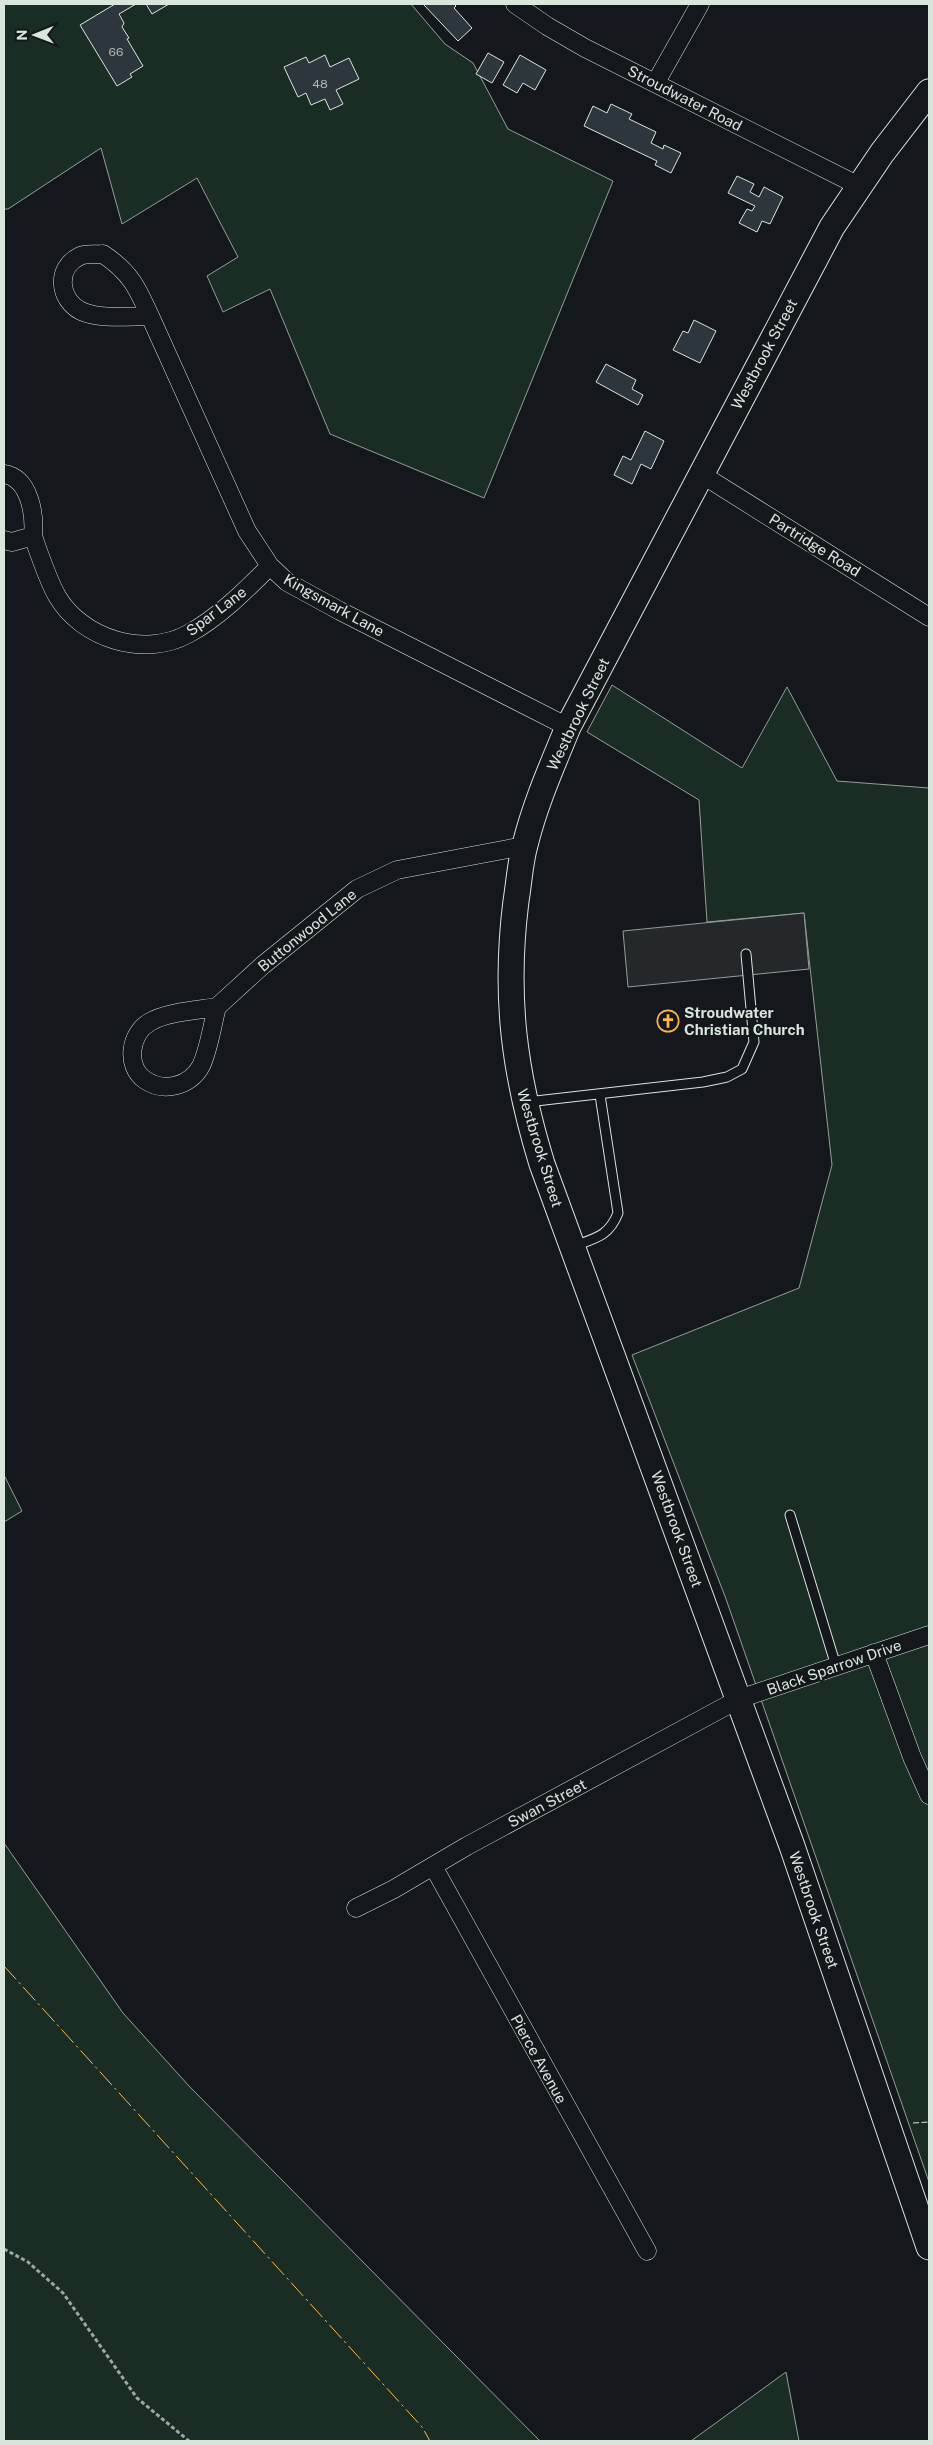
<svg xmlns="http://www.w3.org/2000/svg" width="933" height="2445" viewBox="0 0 933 2445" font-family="'Public Sans',sans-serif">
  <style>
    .green { fill: #1a2d24; stroke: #939e99 }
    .parking { fill: #24282b; stroke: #939e99 }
    .building { fill: #2c363c; stroke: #d8e6dc }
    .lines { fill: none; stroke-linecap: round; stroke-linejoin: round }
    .lane-casing { stroke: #d8e6dc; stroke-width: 11 }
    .street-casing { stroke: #d8e6dc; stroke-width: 19 }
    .secondary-casing { stroke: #d8e6dc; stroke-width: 27 }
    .path { stroke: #9da8a2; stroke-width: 3; stroke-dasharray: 4 2.5; stroke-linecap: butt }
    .lane { stroke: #14181c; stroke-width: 9 }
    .street { stroke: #14181c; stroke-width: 18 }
    .secondary { stroke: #14181c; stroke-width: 25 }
    .fence { stroke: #d8e6dc; stroke-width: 1; stroke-dasharray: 6 2.5; stroke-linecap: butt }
    .power { stroke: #ffb74d; stroke-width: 1; stroke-dasharray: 18 4 2.5 4; stroke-linecap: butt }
    .labels { text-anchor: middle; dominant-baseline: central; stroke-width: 4; stroke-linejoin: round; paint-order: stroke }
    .number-label { font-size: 12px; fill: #adbab4 }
    .street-label { font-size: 15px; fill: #d8e6dc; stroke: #14181c }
    .poi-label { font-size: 15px; font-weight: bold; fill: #d8e6dc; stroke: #14181c; text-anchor: start }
  </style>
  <rect width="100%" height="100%" fill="#14181c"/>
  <!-- green -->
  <path class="green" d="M4 4H411L445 44 473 63 508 129 613 181 484 498 330 434 270 289 223 312 207 276 238 257 197 178 122 224 101 148 8 209H4Z
    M612 685 742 768 787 687 837 781 929 788V2182L726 1599 632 1355 799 1288 832 1165 804 913 707 922 699 800 587 732Z
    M4 1475 22 1511 4 1522Z
    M4 1843 123 2013 189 2086 540 2441H4Z
    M786 2372 799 2441H691Z"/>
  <!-- parking -->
  <path class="parking" d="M804 913 809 969 628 987 623 931Z"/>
  <!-- building -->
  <path class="building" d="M115 4H136L119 14 124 23 122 27 129 38 127 39 143 66 130 74 132 77 117 86 80 25Z
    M146 4H169L152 14Z
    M423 4H454L456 6 454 8 472 28 458 41Z
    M488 53 504 62 492 83 476 74Z
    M325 55 330 67 349 58 359 79 336 90 343 104 330 110 325 99 311 105 306 93 298 97 284 67 306 57 309 63Z
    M520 55 546 70 535 90 523 83 517 93 503 85Z
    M611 104 632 114 629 119 656 132 651 143 663 149 664 145 681 153 671 173 655 165 657 161 584 126 593 106 607 113Z
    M737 176 754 184 750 192 759 197 764 187 783 197 770 224 762 221 757 232 739 223 747 209 752 211 755 206 728 193Z
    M694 320 716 331 700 363 673 350 683 331 688 333Z
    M606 364 636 380 632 389 643 395 638 405 596 382Z
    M645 431 664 441 651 469 641 464 632 484 614 475 623 456 631 460Z"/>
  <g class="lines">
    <!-- lane casing -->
    <g class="lane-casing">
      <path id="lane" d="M527 1102 703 1082 727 1077 742 1069 754 1042 746 954
        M574 1246C596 1238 609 1236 618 1213L600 1095
        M790 1515 836 1666"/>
    </g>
    <!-- street casing -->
    <g class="street-casing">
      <path id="street" d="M515 4 547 26 585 48 859 186
        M656 82 700 4
        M103 254C130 272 137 287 150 316 129 316 101 320 81 311 59 300 55 268 80 256 86 253 97 255 103 254Z
        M150 316 247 531 270 566 287 582 340 611 568 727
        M4 474C30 478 35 515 33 536L12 542 4 540
        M701 474 929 617
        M33 536C40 556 47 578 57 596 82 639 144 658 188 634 218 618 246 590 270 566
        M217 1007 263 965 357 889 397 870 524 846
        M217 1007C212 1026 209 1049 201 1066 190 1086 164 1093 145 1080 125 1066 130 1033 150 1022 166 1012 199 1010 217 1007Z
        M874 1653 912 1757 929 1795
        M433 1866 647 2251
        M356 1908 394 1889 467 1846 739 1699 929 1635"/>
    </g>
    <!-- secondary casing -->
    <g class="secondary-casing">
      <path id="secondary" d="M929 92 882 153 832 227 568 727C552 766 535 804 525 845 520 863 519 883 516 901 504 996 514 1073 542 1164L792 1846 929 2247"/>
    </g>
    <!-- path -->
    <path class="path" d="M4 2249 28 2262 63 2293 137 2398 189 2441"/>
    <!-- lane -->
    <use href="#lane" class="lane"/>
    <!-- street -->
    <use href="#street" class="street"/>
    <!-- secondary -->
    <use href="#secondary" class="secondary"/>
    <!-- fence -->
    <path class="fence" d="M913 2123 929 2122"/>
    <!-- power -->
    <path class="power" d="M4 1966 422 2427 430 2441"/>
  </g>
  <!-- icons -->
  <defs>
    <g id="church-ring" transform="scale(1.125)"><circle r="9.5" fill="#14181c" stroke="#ffb74d" stroke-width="1.5"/><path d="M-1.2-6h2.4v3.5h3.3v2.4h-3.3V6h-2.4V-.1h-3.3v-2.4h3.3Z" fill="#ffb74d"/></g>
  </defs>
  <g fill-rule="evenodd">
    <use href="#church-ring" x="668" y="1021"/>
  </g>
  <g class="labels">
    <!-- number labels -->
    <g class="number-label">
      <text x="116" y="52">66</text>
      <text x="320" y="84">48</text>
    </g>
    <!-- street labels -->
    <g class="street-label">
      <text transform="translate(685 98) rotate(27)">Stroudwater Road</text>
      <text transform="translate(764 354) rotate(-62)">Westbrook Street</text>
      <text transform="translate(815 545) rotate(32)">Partridge Road</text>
      <text transform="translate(334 605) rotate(29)">Kingsmark Lane</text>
      <text transform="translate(216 611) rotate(-37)">Spar Lane</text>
      <text transform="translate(578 714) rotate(-64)">Westbrook Street</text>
      <text transform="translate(307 930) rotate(-39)">Buttonwood Lane</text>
      <text transform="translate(540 1148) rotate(73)">Westbrook Street</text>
      <text transform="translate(677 1529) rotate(70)">Westbrook Street</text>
      <text transform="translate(834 1667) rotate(-19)">Black Sparrow Drive</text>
      <text transform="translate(547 1803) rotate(-28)">Swan Street</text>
      <text transform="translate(814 1910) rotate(71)">Westbrook Street</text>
      <text transform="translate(539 2059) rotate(61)">Pierce Avenue</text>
    </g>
    <!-- poi labels -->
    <g class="poi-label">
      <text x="684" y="1012">Stroudwater<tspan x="684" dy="17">Christian Church</tspan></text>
    </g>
  </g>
  <!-- border -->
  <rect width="933" height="2445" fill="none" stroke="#d8e6dc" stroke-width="10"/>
  <!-- north arrow -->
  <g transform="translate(35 35) rotate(269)" stroke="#14181c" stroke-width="4" paint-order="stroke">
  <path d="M0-4L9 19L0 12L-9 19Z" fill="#d8e6dc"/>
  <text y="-8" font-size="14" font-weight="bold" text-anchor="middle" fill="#d8e6dc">N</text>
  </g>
</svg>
